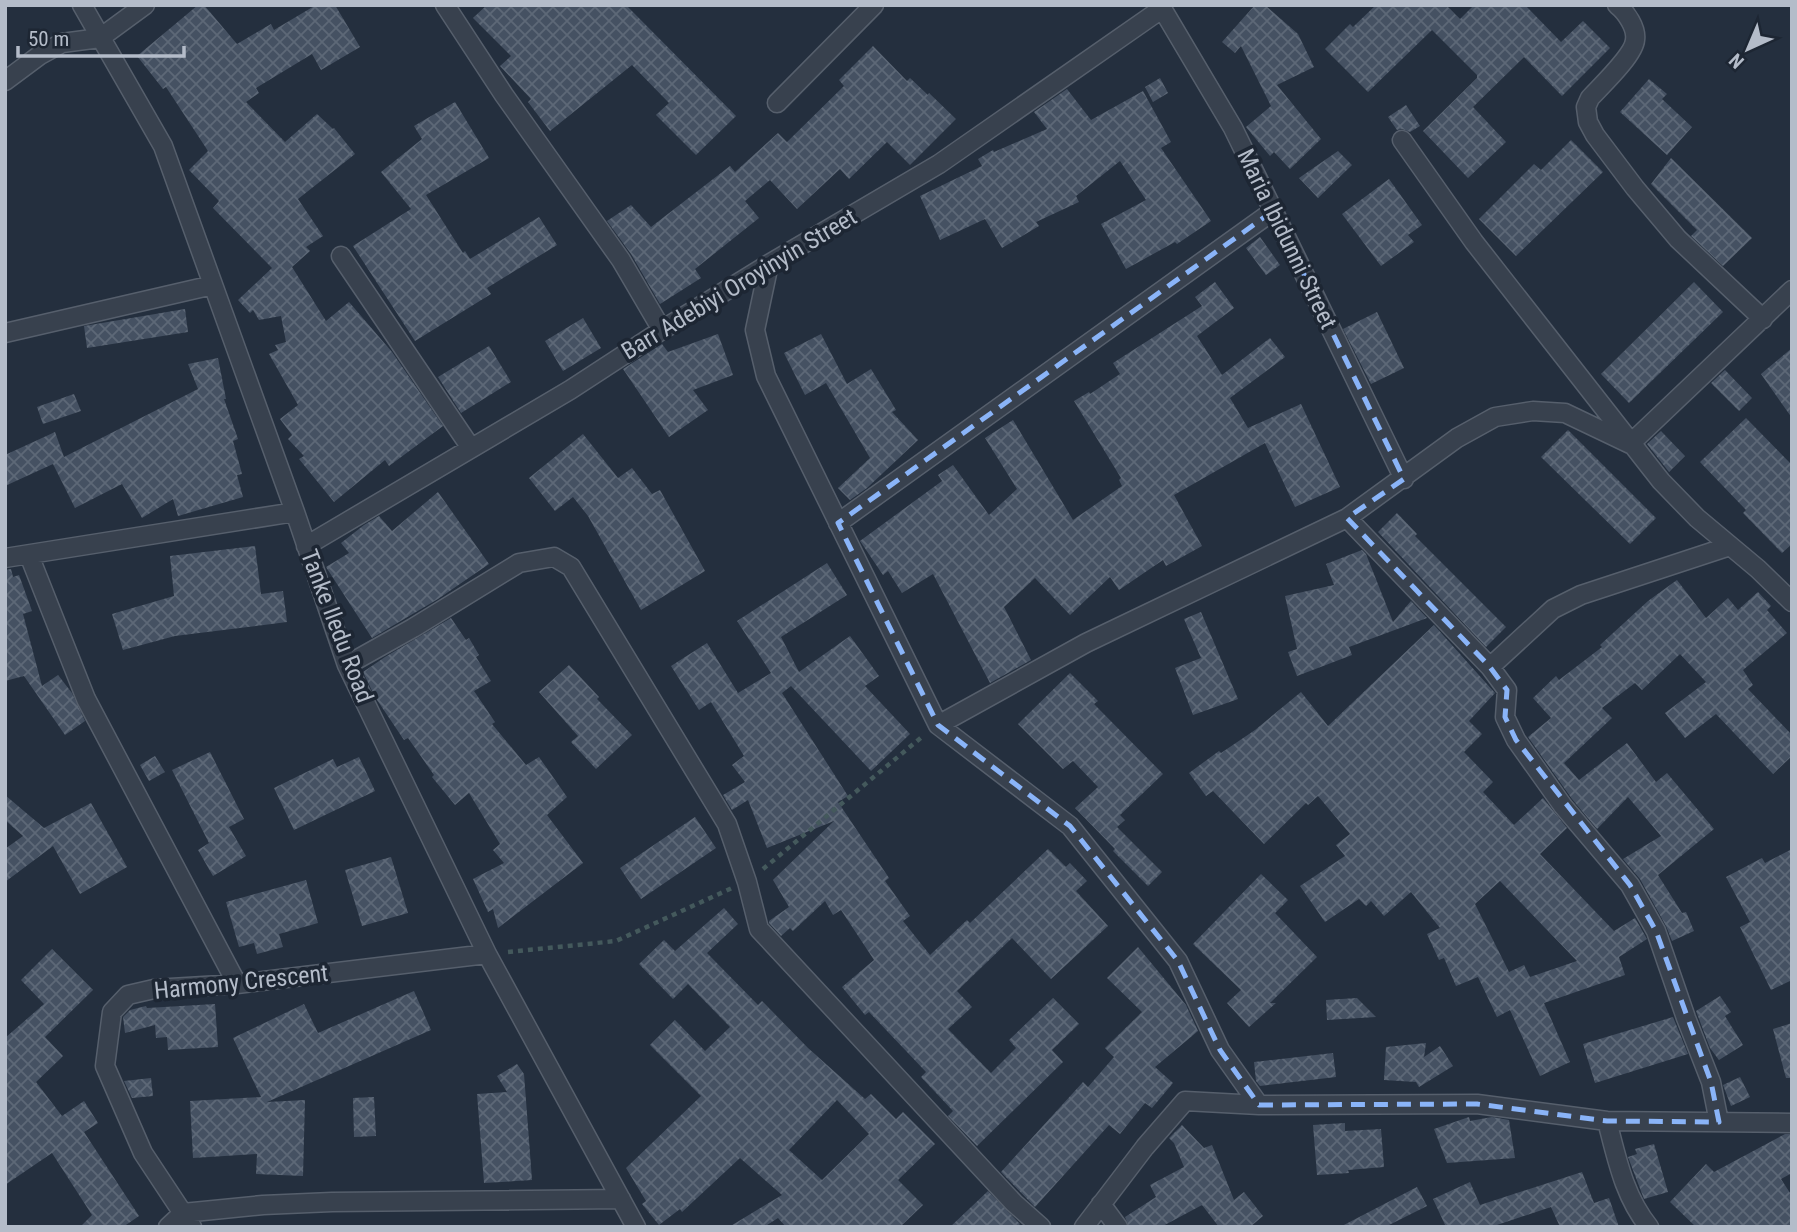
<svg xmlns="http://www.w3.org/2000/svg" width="1797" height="1232" viewBox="0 0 1797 1232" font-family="'Roboto Condensed',sans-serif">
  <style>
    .building { fill: url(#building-cross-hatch); fill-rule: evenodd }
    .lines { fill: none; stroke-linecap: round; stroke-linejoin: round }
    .street-casing { stroke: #565f6c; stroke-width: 21 }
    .path { stroke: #44595c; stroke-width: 4.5; stroke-dasharray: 5 5; stroke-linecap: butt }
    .street { stroke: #38414e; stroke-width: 18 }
    .marked { fill: none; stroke: #8ab4f8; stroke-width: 5; stroke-dasharray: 14 9; stroke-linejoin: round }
    .labels { text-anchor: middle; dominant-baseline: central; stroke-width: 7; stroke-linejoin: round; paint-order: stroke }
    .street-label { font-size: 24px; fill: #b4bcc9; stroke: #1d2633 }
  </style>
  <defs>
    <pattern id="building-cross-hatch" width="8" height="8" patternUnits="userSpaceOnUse" patternTransform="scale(1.75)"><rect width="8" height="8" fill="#455162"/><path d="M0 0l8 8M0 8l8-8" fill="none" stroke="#5d6877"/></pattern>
  </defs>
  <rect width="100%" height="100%" fill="#242f3e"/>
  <!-- building -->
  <path class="building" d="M198 5H204L237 44 271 24 274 30 316 5H335L360 47 321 70 312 54 256 88 259 93 246 102 285 142 317 114 333 129 334 128 355 154 298 199 323 236 306 247 310 251 292 267 326 321 349 302 392 352 443 426 389 466 385 460 334 502 299 459 304 456 288 439 292 435 280 419 298 405 269 354 278 350 275 345 286 342 281 316 259 320 253 310 250 313 238 300 272 268 213 208 219 201 189 170 208 151 166 87 163 89 137 56Z
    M487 5H626L736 116 696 155 656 115 669 103 632 65 550 131 528 102 531 99 500 66 511 56 473 18Z
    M1255 5H1265L1298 34 1314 67 1277 85 1321 139 1290 169 1274 152 1270 156 1246 127 1271 106 1241 46 1235 53 1222 42Z
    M1376 5H1446L1460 19 1474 5H1525L1561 42 1583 21 1610 48 1562 96 1524 57 1473 107 1506 142 1468 178 1423 131 1477 78V75L1432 30 1368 92 1325 49 1350 24 1353 27Z
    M873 46 907 81 910 78 928 95 929 93 956 119 910 165 887 142 849 179 840 169 797 209 770 180 745 201 759 218 695 269 701 278 660 304 631 254 607 221 631 205 651 227 730 166 735 172 778 133 787 142 844 86 839 80Z
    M1160 78 1168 93 1153 102 1145 87Z
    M1649 79 1667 94 1662 99 1692 127 1667 155 1620 112Z
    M1067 89 1091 120 1143 91 1171 142 1161 148 1211 221 1177 244 1175 242 1126 269 1101 224 1146 200 1120 161 1076 196 1079 202 1036 222 1039 226 1002 248 985 219 940 240 920 196 982 166 978 159 993 150 994 152 1047 129 1034 112Z
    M455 102 489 158 426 195 463 253 465 251 470 259 539 217 557 245 487 288 491 294 415 341 353 246 411 209 381 172 422 139 414 126Z
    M1406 105 1420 126 1410 132 1402 129 1397 130 1388 117Z
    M1571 140 1603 172 1516 256 1479 219 1534 164 1541 170Z
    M1338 151 1352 165 1318 198 1299 178Z
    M1671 158 1752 238 1723 266 1691 236 1697 230 1651 184Z
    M1389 179 1422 225 1408 235 1414 242 1381 266 1342 214Z
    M1260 237 1280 265 1266 275 1246 248Z
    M1215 282 1234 308 1197 336 1222 375 1270 338 1285 357 1230 398 1248 428 1301 404 1340 487 1295 507 1265 443 1174 495 1202 546 1166 566 1163 560 1119 590 1110 577 1070 615 1035 578 1004 607 1031 660 990 683 933 574 902 593 888 571 883 575 860 541 942 481 938 475 953 465 989 515 1017 489 985 438 1013 420 1073 520 1122 486 1119 480 1121 478 1074 401 1089 392 1090 394 1120 374 1113 363 1202 306 1195 297Z
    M1694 282 1723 312 1629 403 1601 374Z
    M185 309 188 332 87 348 84 326Z
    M1377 312 1404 368 1371 384 1343 329Z
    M583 318 601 348 563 371 545 341Z
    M718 334 733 375 693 390 708 410 669 437 623 369 662 344 668 352Z
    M821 334 847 384 871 369 896 410 892 412 918 440 867 488 850 500 838 488 870 458 826 383 805 395 784 353Z
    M489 346 511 382 461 413 438 377Z
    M1792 348V418L1761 374Z
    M218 358 226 399H224L238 439 233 441 242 474 237 475 243 497 178 516 173 499 142 518 122 484 75 508 53 464 5 486V455L55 432 64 457 198 389 188 364Z
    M1725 370 1752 398 1739 411 1711 383Z
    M74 394 81 411 43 424 37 407Z
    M1746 418 1792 465V544L1782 553 1743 513 1746 510 1700 462Z
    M1568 430 1656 518 1630 544 1541 457Z
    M1661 431 1685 456 1669 472 1647 444Z
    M583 434 618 478 632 468 652 494 660 490 705 571 641 610 588 516 573 497 555 511 529 478Z
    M438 492 489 564 438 599 372 638 326 567 349 553 341 543 364 525 379 516 392 531Z
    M1397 513 1417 534 1415 536 1506 627 1486 647 1378 532Z
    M255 546 261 594 283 591 287 622 175 636 123 650 112 614 174 596 170 556Z
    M1362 550 1366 554 1393 622 1411 601 1427 618 1349 647 1352 655 1297 676 1288 652 1297 649 1285 596 1334 585 1326 564Z
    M827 563 847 595 781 637 799 672 850 636 879 676 865 686 910 734 871 771 791 686 782 693 848 796 838 802 889 878 885 881 910 916 903 921 930 955 967 920 970 923 1048 849 1066 867 1070 863 1087 881 1076 891 1108 926 1051 979 1012 938 957 991 972 1007 948 1029 991 1073 1016 1048 1009 1040 1053 998 1079 1024 1052 1050 1063 1062 977 1146 948 1116 953 1111 921 1077 926 1072 869 1012 865 1015 842 987 874 960 841 910 833 915 825 901 793 931 790 928 781 936 769 923V921L789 907 773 880 834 821 767 848 748 800 732 810 723 795 745 782 732 765 744 756 711 702 699 710 671 666 707 643 738 693 771 673 737 621Z
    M11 569 13 577 19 575 32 611 23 614 42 686 58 675 72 693 85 721 65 735 24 676 5 681V570Z
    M1677 580 1706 618 1728 598 1738 610 1758 592 1771 606 1767 610 1787 633 1743 670 1753 685 1748 689 1792 735V756L1773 774 1716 714 1685 738 1665 713 1706 682 1680 654 1642 690 1635 683 1602 708 1612 718 1564 763 1579 780 1627 743 1656 782 1667 773 1714 829 1658 875 1682 913 1686 912 1694 931 1672 941 1666 926 1640 879 1623 859 1661 836 1628 797 1597 829 1572 799 1528 737 1551 718 1533 698 1556 676 1559 680 1602 647 1600 645 1648 601Z
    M1201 612 1238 699 1193 715 1175 668 1201 658 1184 619Z
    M451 618 466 640 469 638 479 655 476 657 491 681 474 691 495 722 492 724 526 765 539 757 567 797 547 815 583 863 498 928 493 909 488 912 473 879 504 863 493 850 500 844 469 793 455 805 432 777 434 775 408 738 404 740 375 697 363 672 385 657Z
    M1434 625 1495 693 1469 721 1482 734 1464 752 1493 782 1483 792 1514 825 1543 798 1567 828 1540 854 1614 931 1635 918 1647 939 1619 957 1625 975 1544 1003 1570 1062 1540 1076 1510 1010 1497 1017 1478 977 1456 986 1444 958 1439 960 1427 934 1440 928 1411 892 1384 916 1371 901 1366 906 1359 899 1325 922 1300 886 1345 856 1336 845 1350 834 1318 796 1308 805 1306 803 1264 844 1213 791 1206 796 1189 773 1219 751 1221 753 1255 730 1301 692 1328 726ZM1500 881 1577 961 1530 977 1524 965 1509 972 1475 904Z
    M569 665 599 697 597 699 632 735 596 769 571 742 578 736 539 692Z
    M1070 673 1098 701 1094 704 1163 774 1120 815 1125 820 1117 827 1162 872 1148 886 1113 851 1115 849 1075 808 1098 787 1073 761 1063 769 1018 724Z
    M210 752 244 819 229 827 246 856 213 876 198 850 209 843 172 770Z
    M155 756 165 772 149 781 140 765Z
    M359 757 375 791 294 830 274 788 333 759 337 767Z
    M5 795 44 828 91 803 127 867 80 894 53 846 5 882V849L23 836 5 820Z
    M695 817 716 848 641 899 620 868Z
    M1792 849V980L1771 990 1740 927 1750 922 1726 877 1762 858 1765 863Z
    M391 857 408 913 362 926 345 870Z
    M1261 874 1288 900 1275 913 1317 957 1270 1003H1276L1249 1027 1227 1003 1241 990 1193 944Z
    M306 880 318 923 279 934 283 947 257 954 254 943 239 947 226 902Z
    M724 908 738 924 707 953 758 1005 762 1001 808 1048 865 1099 871 1094 896 1119 903 1112 935 1144 898 1180 923 1205 900 1227H786L778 1218 764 1227H729L782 1195 740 1158 682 1212 680 1209 659 1225 642 1204 646 1201 626 1168 701 1096 650 1045 675 1020 705 1051 730 1027 688 984 673 999 639 964 664 940 675 951ZM837 1100 869 1134 822 1180 789 1150Z
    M1138 947 1186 1005 1198 1031 1155 1067 1173 1083 1152 1108 1145 1103 1120 1134 1109 1125 1035 1207 1001 1172 1083 1082 1088 1087 1114 1057 1105 1048 1142 1012 1107 978Z
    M52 949 93 990 45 1037 63 1056 36 1082 62 1116 84 1101 98 1123 84 1132 139 1216 123 1227H80L92 1215 52 1153 5 1185V1038L44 1004 21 980Z
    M414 991 431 1030 267 1102 305 1100 303 1176 256 1174 257 1154 193 1158 190 1101 261 1097 233 1038 304 1004 318 1033Z
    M1720 996 1731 1012 1725 1016 1743 1045 1719 1060 1710 1048 1696 1011Z
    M1357 998 1376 1017 1327 1020 1326 1000Z
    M215 1004 218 1047 168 1050 167 1037 156 1038 155 1025 125 1033 123 1017 130 1010 146 1006 147 1008Z
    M1673 1017 1688 1054 1595 1083 1583 1044Z
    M1792 1023V1078H1786L1773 1029Z
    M1426 1043 1424 1057 1440 1046 1453 1066 1419 1087 1416 1082 1384 1080 1386 1047Z
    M1333 1053 1336 1077 1260 1086 1256 1081 1254 1062Z
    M517 1064 524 1074 532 1180 484 1183 477 1094 507 1092 497 1076Z
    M1740 1077 1750 1097 1731 1106 1723 1085Z
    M151 1078 153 1096 132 1098 124 1081Z
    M374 1097 376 1136 354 1137 353 1098Z
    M1469 1117 1470 1121 1492 1117 1509 1120 1515 1158 1447 1163 1434 1129Z
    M1345 1123V1131L1381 1129 1384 1167 1348 1170 1349 1173 1317 1175 1313 1125Z
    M1182 1125 1204 1148 1212 1145 1234 1200 1244 1192 1263 1216 1250 1227H1219L1202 1205 1161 1227H1129L1125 1217 1156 1197 1150 1185 1184 1167 1174 1143 1169 1138Z
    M1785 1134H1792V1173L1781 1179 1792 1196V1227H1696L1670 1202 1706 1164 1714 1172Z
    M1654 1144 1668 1192 1644 1199 1628 1157 1637 1154 1635 1149Z
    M1582 1172 1594 1203 1609 1198 1619 1227H1560L1551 1207 1491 1227H1446L1433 1199 1470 1182 1480 1205Z
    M1417 1187 1427 1206 1385 1227H1340Z
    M988 1191 1020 1224 1017 1227H950Z"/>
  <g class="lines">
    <!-- street casing -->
    <g class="street-casing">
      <path id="street" d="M82 5 163 146 295 512 347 665 487 954 636 1227
        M445 5 504 95 621 260 662 330
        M1160 5 1233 128 1404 479
        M1617 5C1626 12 1637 28 1635 40 1634 55 1601 86 1590 98L1586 107 1588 122 1595 135 1635 188 1678 239 1763 319
        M5 81 40 55 62 43 100 38 145 5
        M777 103 874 5
        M1402 140 1474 242 1661 481 1697 518 1758 569 1792 602
        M341 256 471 448
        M769 264 755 330 766 376 938 725 1070 826 1178 961 1220 1050 1259 1105
        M5 333 213 285
        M1347 518 1490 667 1507 690 1505 717 1516 740 1563 806 1630 885 1656 931 1686 1018 1711 1082 1719 1122
        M838 523 1273 211
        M306 546 570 390 662 330 769 264 939 164 1163 8
        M29 555 86 699 237 984
        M5 558 295 512
        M347 665 413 628 519 563 554 557 571 567 727 824 747 882 759 929 1014 1203 1041 1227
        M1490 667 1553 609 1581 595 1730 546
        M938 725 1086 643 1347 518 1457 438 1495 417 1533 411 1565 413 1630 444 1792 290
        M1607 1121C1617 1159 1624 1196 1649 1227
        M1101 1204 1118 1227
        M168 1227 183 1213 263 1205 332 1202 621 1199
        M192 1227 143 1153 105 1066 112 1012 128 995 154 989 237 984 487 954
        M1084 1227 1145 1147 1185 1101 1259 1105 1477 1104 1607 1121 1792 1123"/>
    </g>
    <!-- path -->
    <path class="path" d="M763 869 923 736
      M508 952 616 941 732 888"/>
    <!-- street -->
    <use href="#street" class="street"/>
  </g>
  <!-- marked area -->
  <path class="marked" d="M1273 211 1404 479 1347 518 1490 667 1507 690 1505 717 1516 740 1630 885 1656 931 1711 1082 1719 1122 1607 1121 1477 1104 1259 1105 1220 1050 1178 961 1070 826 938 725 838 523Z"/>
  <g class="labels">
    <!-- street labels -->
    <g class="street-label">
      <text transform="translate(1287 239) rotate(64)">Maria Ibidunni Street</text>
      <text transform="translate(739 284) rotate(-31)">Barr Adebiyi Oroyinyin Street</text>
      <text transform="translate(337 626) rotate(69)">Tanke Iledu Road</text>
      <text transform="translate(241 982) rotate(-6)">Harmony Crescent</text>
    </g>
  </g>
  <!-- border -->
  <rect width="1797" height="1232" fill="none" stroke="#b4bcc9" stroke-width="14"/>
  <!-- north arrow -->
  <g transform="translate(1748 49) rotate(224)" stroke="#1d2633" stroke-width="5" paint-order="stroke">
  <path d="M0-5L12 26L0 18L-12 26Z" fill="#b4bcc9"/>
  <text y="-10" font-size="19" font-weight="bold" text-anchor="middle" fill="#b4bcc9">N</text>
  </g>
  <!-- scale -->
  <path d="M18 46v10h166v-10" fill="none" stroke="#b4bcc9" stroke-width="3.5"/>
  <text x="28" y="46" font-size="21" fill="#b4bcc9" stroke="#1d2633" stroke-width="5" paint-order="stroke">50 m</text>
</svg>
